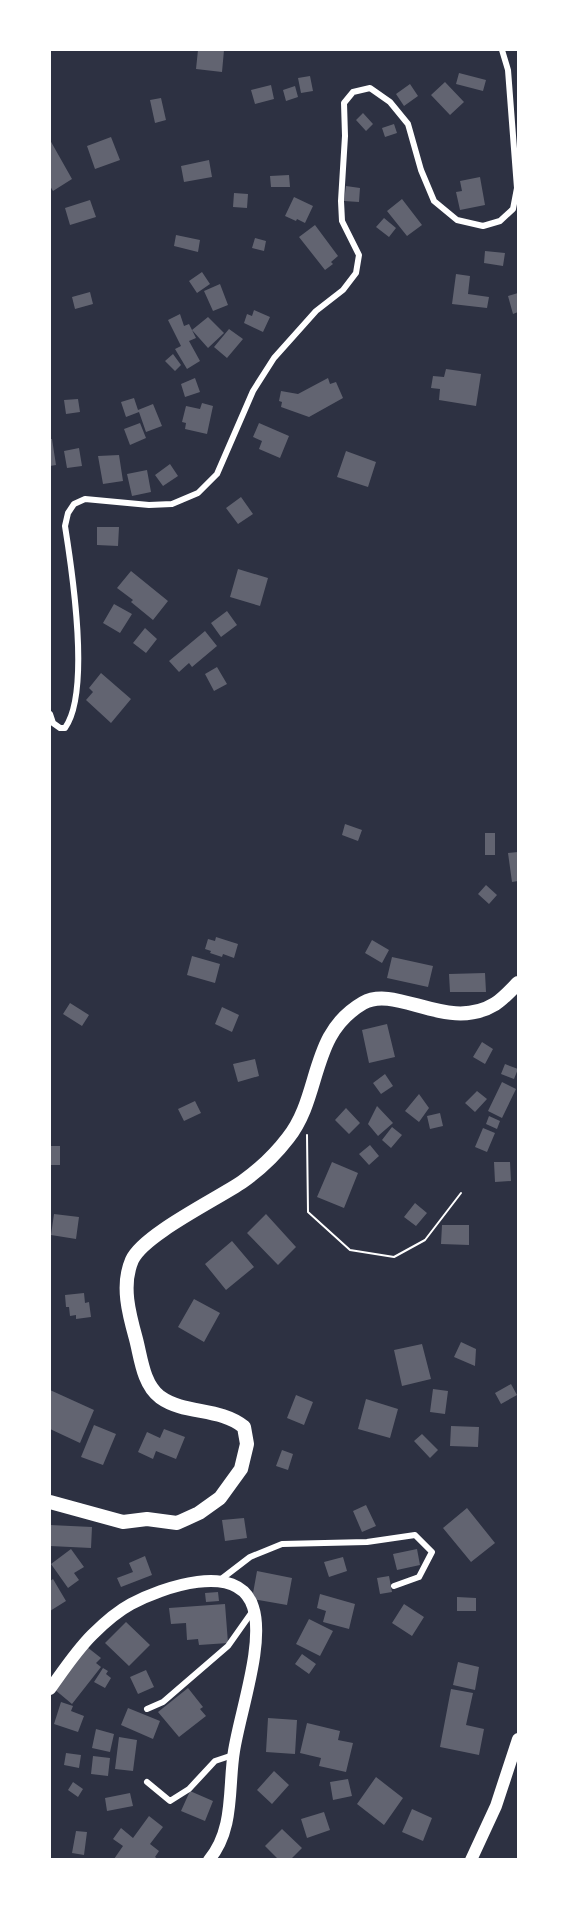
<svg xmlns="http://www.w3.org/2000/svg" width="568" height="1909" viewBox="0 0 568 1909" font-family="'Space Grotesk',sans-serif">
  <style>
    .building { fill: #626471 }
    .lines { fill: none; stroke-linecap: round; stroke-linejoin: round }
    .path { stroke: #fff; stroke-width: 2 }
    .minor { stroke: #fff; stroke-width: 6 }
    .secondary { stroke: #fff; stroke-width: 12 }
    .primary { stroke: #fff; stroke-width: 14 }
  </style>
  <rect width="100%" height="100%" fill="#2d3142"/>
  <!-- building -->
  <path class="building" d="M198 50H224L222 72 196 69Z
    M459 73 486 80 483 91 456 84Z
    M310 76 313 91 301 93 298 78Z
    M445 82 464 102 450 115 431 95Z
    M410 84 418 96 404 106 396 94Z
    M271 85 274 99 255 104 251 90Z
    M295 86 298 97 286 101 283 90Z
    M161 98 166 120 155 123 150 100Z
    M363 113 373 124 366 131 356 120Z
    M394 124 397 133 385 137 382 128Z
    M111 137 120 160 95 169 87 146Z
    M50 140 72 179 53 191 50 186Z
    M209 160 212 177 184 182 181 166Z
    M289 175 290 187H271L270 176Z
    M480 177 485 205 460 210 456 192 462 191 460 181Z
    M346 186 360 188 359 202 344 201Z
    M234 193 248 194 247 208 233 207Z
    M294 197 313 206 305 223 297 219 296 221 285 216Z
    M402 199 422 225 407 236 387 211Z
    M90 200 96 217 70 225 65 208Z
    M384 218 396 228 389 237 376 227Z
    M315 225 338 256 331 262 333 264 325 270 299 237Z
    M176 235 200 240 198 252 174 246Z
    M255 238 266 241 264 251 252 248Z
    M485 251 505 253 503 266 484 263Z
    M202 272 210 284 197 293 189 281Z
    M456 274 470 276 468 294 489 297 487 308 452 304Z
    M220 284 228 305 213 311 204 291Z
    M90 292 93 304 75 309 72 297Z
    M518 293V312L513 314 508 296Z
    M254 310 270 317 263 332 244 323 247 314 252 316Z
    M180 314 184 326 189 324 192 330 208 317 224 333 208 348 192 330 196 338 189 341 200 361 187 369 175 349 181 346 168 320Z
    M229 329 243 339 227 358 214 347Z
    M173 354 181 365 175 371 165 361Z
    M446 369 481 374 476 406 439 400 440 389 431 388 433 376 444 377Z
    M195 378 200 392 185 397 181 384Z
    M328 378 330 384 336 382 343 398 309 417 281 407 282 402 279 401 281 391 298 394Z
    M134 398 138 410 153 404 162 426 146 432 139 412 126 417 121 402Z
    M78 399 80 412 66 414 64 400Z
    M202 403 213 406 207 434 185 429 186 423 182 422 186 406 200 409Z
    M140 423 146 438 130 445 124 429Z
    M259 423 289 436 280 458 259 449 262 441 253 437Z
    M50 439H52L56 465 50 466Z
    M79 448 82 466 67 468 64 451Z
    M346 451 376 462 368 487 337 477Z
    M119 455 123 481 103 484 98 456Z
    M170 464 178 476 163 486 155 475Z
    M147 470 151 492 132 496 127 474Z
    M241 497 253 514 238 524 226 508Z
    M97 527H119L118 546 97 545Z
    M238 569 268 578 260 606 230 597Z
    M131 571 168 601 153 620 131 602 133 600 117 588Z
    M114 604 132 614 120 633 103 623Z
    M227 611 237 625 221 637 211 623Z
    M145 628 157 639 146 653 133 643Z
    M205 631 217 646 192 667 189 663 179 672 169 661Z
    M217 667 227 684 214 691 205 674Z
    M101 673 131 699 111 723 86 700 93 692 89 688Z
    M345 824 362 830 358 841 342 835Z
    M485 833H495V855H485Z
    M518 852V881L512 882 508 853Z
    M486 885 497 895 489 904 478 894Z
    M216 937 238 944 234 958 223 954 222 957 210 953 211 951 205 949 208 939 215 941Z
    M372 940 389 950 382 963 365 953Z
    M192 956 220 964 215 983 187 975Z
    M392 957 433 966 428 987 387 978Z
    M485 973 486 992H450L449 974Z
    M70 1003 89 1015 82 1026 63 1014Z
    M222 1007 239 1015 232 1032 215 1024Z
    M387 1024 395 1057 369 1063 362 1030Z
    M482 1042 493 1049 485 1064 473 1057Z
    M255 1059 259 1076 238 1082 233 1064Z
    M505 1064 518 1069 514 1079 501 1074Z
    M385 1074 393 1086 381 1094 373 1083Z
    M502 1082 516 1089 502 1118 488 1111Z
    M477 1091 487 1099 475 1112 465 1103Z
    M419 1094 429 1108 419 1122 405 1111Z
    M195 1101 201 1113 184 1121 178 1109Z
    M377 1106 393 1123 378 1136 368 1124Z
    M346 1108 360 1123 349 1134 335 1120Z
    M440 1113 443 1126 430 1129 427 1116Z
    M489 1116 500 1121 497 1129 486 1124Z
    M392 1127 402 1135 391 1148 382 1140Z
    M483 1128 495 1133 487 1152 475 1147Z
    M370 1145 379 1156 369 1165 359 1154Z
    M50 1146H60V1165H50Z
    M332 1162 358 1173 344 1208 317 1197Z
    M494 1162H510L511 1181 495 1182Z
    M415 1203 427 1213 416 1226 404 1217Z
    M54 1214 79 1217 76 1239 51 1235Z
    M266 1214 296 1247 278 1265 247 1233Z
    M442 1225H469V1245L441 1244Z
    M232 1241 254 1267 226 1290 205 1264Z
    M84 1293 85 1303 89 1302 91 1317 76 1319V1315L70 1316 69 1307H66L65 1295Z
    M194 1299 220 1313 204 1342 178 1327Z
    M461 1342 476 1349 475 1366 454 1357Z
    M422 1344 431 1379 402 1386 394 1350Z
    M511 1384 517 1395 501 1404 495 1393Z
    M433 1389 448 1391 445 1414 430 1412Z
    M50 1390 94 1410 80 1443 50 1429Z
    M296 1395 313 1402 304 1425 287 1418Z
    M366 1399 398 1409 390 1438 358 1429Z
    M94 1425 116 1434 103 1465 81 1457Z
    M451 1426 479 1427 478 1447 450 1446Z
    M164 1429 185 1437 176 1459 156 1451 153 1459 138 1452 147 1432 160 1438Z
    M422 1434 438 1450 430 1458 414 1441Z
    M282 1450 293 1454 288 1470 276 1466Z
    M366 1505 376 1526 362 1532 353 1511Z
    M467 1508 495 1543 471 1562 443 1528Z
    M244 1518 247 1538 225 1541 222 1520Z
    M50 1525 92 1527 91 1548 50 1546Z
    M71 1549 84 1567 74 1573 79 1580 68 1588 51 1564Z
    M417 1549 420 1565 397 1570 393 1554Z
    M145 1556 152 1575 121 1587 117 1578 133 1572 129 1563Z
    M343 1557 347 1571 329 1577 324 1562Z
    M257 1571 292 1578 287 1605 252 1599Z
    M389 1576 392 1592 380 1594 377 1578Z
    M53 1579 66 1601 50 1611V1581Z
    M218 1592 219 1601 206 1602 205 1593Z
    M320 1594 355 1604 349 1629 323 1622 326 1611 317 1608Z
    M457 1597 476 1598V1611H457Z
    M225 1604 228 1643 199 1645 198 1639 187 1640 186 1623 171 1624 169 1608Z
    M404 1604 424 1617 412 1636 392 1623Z
    M309 1619 333 1631 320 1656 296 1644Z
    M126 1622 150 1645 129 1666 105 1643Z
    M87 1647 101 1658 96 1663 101 1667 72 1704 54 1689Z
    M302 1654 316 1664 309 1674 295 1664Z
    M458 1662 479 1667 475 1690 453 1685Z
    M103 1668 108 1671 106 1674 111 1678 105 1688 94 1682Z
    M146 1670 154 1687 138 1694 130 1677Z
    M188 1688 203 1707 200 1709 206 1716 179 1737 158 1712Z
    M451 1689 473 1693 466 1725 484 1729 479 1755 440 1747Z
    M61 1702 73 1706 71 1711 84 1716 78 1732 54 1724Z
    M128 1708 160 1721 153 1739 121 1725Z
    M268 1718 297 1720 295 1754 266 1752Z
    M307 1723 340 1731 338 1740 353 1743 346 1772 319 1766 321 1758 300 1753Z
    M96 1729 114 1734 110 1752 92 1748Z
    M119 1737 137 1740 133 1771 115 1769Z
    M66 1753 81 1755 79 1768 64 1765Z
    M93 1756 110 1758 108 1776 91 1774Z
    M274 1771 289 1785 272 1804 257 1790Z
    M376 1777 403 1798 384 1825 357 1804Z
    M348 1779 352 1796 333 1800 330 1782Z
    M73 1782 83 1789 78 1797 68 1790Z
    M190 1791 213 1801 205 1821 181 1811Z
    M130 1793 133 1806 107 1811 105 1798Z
    M412 1809 432 1818 423 1841 402 1832Z
    M324 1812 330 1830 307 1838 301 1819Z
    M149 1816 163 1827 150 1844 159 1851 155 1857 159 1860 114 1859 123 1846 113 1839 121 1828 133 1838Z
    M282 1829 302 1848 290 1860H279L265 1846Z
    M76 1831 87 1832 84 1855 72 1853Z"/>
  <g class="lines">
    <!-- path -->
    <path class="path" d="M307 1135 308 1212 350 1250 394 1257 425 1240 461 1193"/>
    <!-- minor -->
    <path class="minor" d="M50 714 53 723 60 728H65C91 692 72 570 65 526L68 513 74 504 85 499 149 505 172 504 198 493 217 474 253 391 274 358 316 311 343 290 356 273 359 255 342 221 341 201 345 136 344 103 353 92 370 88 390 102 408 124 421 170 434 201 457 220 483 226 500 221 513 209 517 188 508 70 502 50
      M220 1580 250 1557 282 1544 367 1542 415 1535 432 1552 419 1577 394 1586
      M147 1709 163 1702 228 1646 252 1612
      M147 1782 170 1801 189 1789 215 1761 233 1755"/>
    <!-- secondary -->
    <path class="secondary" d="M50 1689C63 1671 76 1651 92 1635 103 1624 118 1611 131 1604 161 1588 238 1560 253 1607 265 1643 240 1712 234 1751 228 1787 235 1829 209 1860
      M471 1860 496 1806 518 1739"/>
    <!-- primary -->
    <path class="primary" d="M50 1502 123 1522 147 1519 177 1523 199 1513 220 1498 241 1469 247 1444 244 1427C219 1407 185 1415 160 1397 143 1384 141 1358 136 1339 129 1314 121 1285 132 1260 143 1235 217 1199 242 1182 259 1170 275 1155 288 1138 322 1095 309 1034 363 1003 396 984 448 1033 495 1004 503 999 511 990 518 983"/>
  </g>
  <!-- border -->
  <rect width="568" height="1909" fill="none" stroke="#ffffff" stroke-width="102"/>
</svg>
